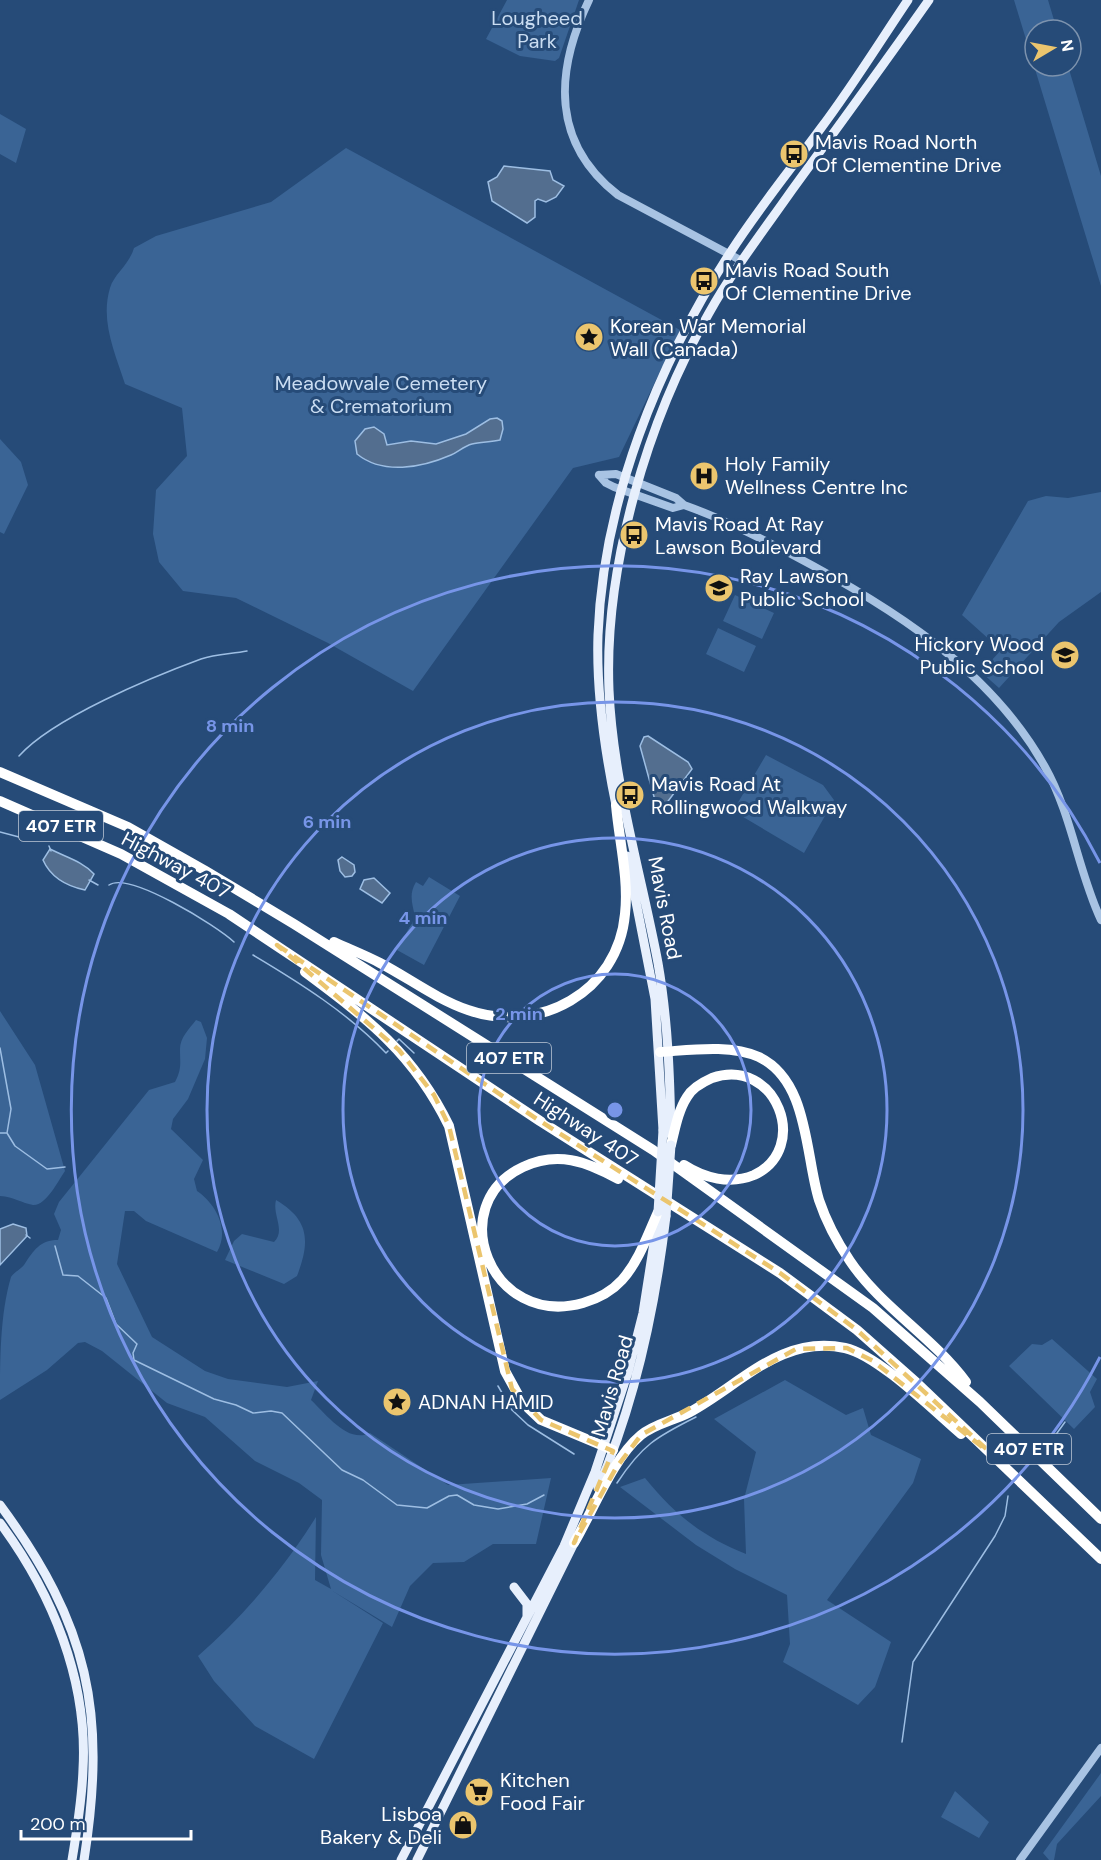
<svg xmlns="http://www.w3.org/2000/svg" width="1101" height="1860" viewBox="0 0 1101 1860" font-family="'DM Sans',sans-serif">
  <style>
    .green { fill: #3a6495 }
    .water { fill: #536e8f; stroke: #9dbee3; stroke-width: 1.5 }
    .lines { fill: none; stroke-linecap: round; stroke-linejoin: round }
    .stream { stroke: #9dbee3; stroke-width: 1.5 }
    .minor { stroke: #a8c3e3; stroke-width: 8 }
    .major { stroke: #e7effc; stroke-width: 9 }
    .highway { stroke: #fff; stroke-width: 10 }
    .major-bridge { stroke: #e7effc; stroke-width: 9 }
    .marked { fill: none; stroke: #ebc56e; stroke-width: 4.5; stroke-dasharray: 12 8; stroke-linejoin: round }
    .ring { fill: none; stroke: #7795e8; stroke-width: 3 }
    .labels { text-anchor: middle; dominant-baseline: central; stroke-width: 6; stroke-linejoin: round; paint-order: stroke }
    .shield { fill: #264b78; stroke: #bec9d6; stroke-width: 1.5 }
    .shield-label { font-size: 18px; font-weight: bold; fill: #fff }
    .park-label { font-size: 20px; fill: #caddf2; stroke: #264b78 }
    .poi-label { font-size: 20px; fill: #fff; stroke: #264b78; text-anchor: start }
    .street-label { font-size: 20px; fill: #fff; stroke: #264b78 }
    .centre { fill: #7795e8; stroke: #264b78; stroke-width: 3 }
    .ring-label { font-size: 18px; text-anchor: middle; font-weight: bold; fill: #7795e8; stroke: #264b78; stroke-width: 6; stroke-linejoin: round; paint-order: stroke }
  </style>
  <rect width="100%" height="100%" fill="#264b78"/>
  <!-- green -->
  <path class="green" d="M507 0H579L559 58 555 61 520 56 486 39Z
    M1014 0H1048L1057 30H1035V66H1068L1101 176V286Z
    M0 114 26 129 16 163 0 154Z
    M346 148 680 330 619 457 573 468 413 691 328 643 236 598 183 591 159 562 153 534 156 490 187 456 182 408 125 384C115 353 100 321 110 288 114 274 129 265 134 248L156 236 271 202Z
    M0 439 21 462 28 485 4 534 0 532Z
    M1101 492V592L1059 622 999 688 981 672 1001 650 962 615 1028 501 1046 496 1068 498Z
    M735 595 774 613 762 639 723 621Z
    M718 628 756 646 744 672 706 654Z
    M766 755 823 785 834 800 804 853 733 811Z
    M429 877 460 896 424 965 397 950 415 917C413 905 408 895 416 882L423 886Z
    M0 1011 35 1065 65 1171C58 1181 46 1206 33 1205 22 1203 14 1197 0 1196Z
    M196 1020 201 1022 207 1038 205 1059 188 1099 173 1119 171 1129 203 1160 194 1179 197 1191C216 1204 230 1230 217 1252L146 1221 134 1211H125L117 1264 152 1337 205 1371 228 1379 287 1387 318 1381 311 1400C326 1414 348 1444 370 1433L448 1485 551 1478 536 1544H493L464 1562 433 1563 410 1586 392 1627 331 1590 383 1623 314 1759 255 1726 214 1681 198 1656C244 1616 284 1568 316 1517L315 1580 331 1589 321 1555 322 1500 299 1483 255 1461 205 1417 167 1403 102 1351 85 1342 78 1343 47 1370 0 1400C0 1360 0 1314 11 1277 14 1272 20 1270 24 1265 34 1250 40 1240 58 1240L61 1230 54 1214 59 1202 149 1090 175 1082C182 1069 180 1063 180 1049 180 1038 189 1029 196 1020Z
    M276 1200C310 1220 310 1242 297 1276L284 1284 225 1260 234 1241 242 1234 274 1242C286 1230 272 1215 276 1200Z
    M1052 1339 1097 1379 1090 1392 1095 1407 1074 1429 1009 1366 1032 1344 1042 1345Z
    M785 1380 846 1415 863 1408 871 1435 921 1459 913 1483 827 1600 891 1642 875 1687 858 1705 783 1662 790 1644 787 1595 735 1569 696 1545 620 1487 645 1478C674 1514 703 1537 746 1554L744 1499 756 1452 714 1419Z
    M1101 1773V1796L1057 1844 1054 1860H1049L1043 1853Z
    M955 1791 989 1822 979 1838 941 1817Z"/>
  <!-- water -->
  <path class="water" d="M504 166 550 171 553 180 564 186 556 197 546 202 538 199 535 201V217L527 223 492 201 488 182 497 177Z
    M497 418 502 421 503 429 500 440C490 442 480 442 472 444 464 446 458 452 451 455 421 468 383 475 357 454L355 441 365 429 374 427 384 434 387 445 411 441 436 444 466 434 490 419Z
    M648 736 688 762 692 769 663 808 656 804 640 746 644 737Z
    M50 849C65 857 82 861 94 874L85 890C66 886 51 878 43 860Z
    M342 857 354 865 355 872 352 876 345 877 340 871 338 860Z
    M374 878 390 893 382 903 360 889 364 880Z
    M13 1224 26 1228 27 1236 0 1265V1229Z"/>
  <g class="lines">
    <!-- stream -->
    <path class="stream" d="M19 756C53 718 152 677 201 659 216 654 232 654 247 651
      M0 832 19 837
      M49 846 51 851
      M89 880 98 885
      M109 885C129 871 217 926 234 942
      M253 955C300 983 348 1013 386 1053L388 1051
      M397 1041 399 1039 414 1053
      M0 1048 11 1109 7 1133 15 1146 47 1169 65 1167
      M0 1133H6
      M26 1235 30 1238
      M55 1246 63 1275 78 1276 106 1298 116 1324 137 1344 133 1353 134 1360 214 1399 236 1405 253 1413 271 1411 282 1413 342 1470 363 1480 397 1505 427 1508 449 1496 457 1495 474 1505 498 1509 527 1504 544 1495
      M498 1386 512 1410 528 1425 574 1454
      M1052 1440 1065 1422
      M617 1483C642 1445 656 1437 696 1417
      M902 1742 913 1662 995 1536 1005 1516 1008 1496"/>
    <!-- minor -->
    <path class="minor" d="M589 0C555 71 551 143 618 195L742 261
      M599 475 616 474 676 498 684 505C721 518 756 536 791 554 888 605 990 668 1045 767 1072 815 1078 871 1101 920
      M599 475 606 483 614 487 673 508 684 505
      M1020 1860 1101 1748"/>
    <!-- major -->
    <path class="major" d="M617 810C605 753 596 694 598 635 603 501 658 364 730 253 758 209 791 169 821 128 852 87 879 43 908 0
      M627 856 655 999 663 1130
      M671 1135C670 1078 668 1020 658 963 641 873 613 782 609 690 604 566 648 419 709 313 733 270 764 230 792 190 838 127 884 64 929 0
      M598 1488C635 1403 655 1309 666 1216
      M0 1505C89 1625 107 1713 84 1860
      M0 1523C52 1593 88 1680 83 1769 82 1800 77 1830 72 1860
      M514 1587 527 1604V1616
      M401 1860 564 1546 595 1472 628 1372 643 1313 658 1217
      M417 1860 577 1537"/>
    <!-- highway -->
    <path class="highway" d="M0 772 128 827 204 870 294 924 653 1150 873 1308 980 1402 1101 1519
      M0 801 121 854 229 914 540 1121 780 1273 857 1330 918 1384 1101 1559
      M334 942C349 949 365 955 380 963 409 978 436 999 468 1010 539 1035 618 992 625 914 629 879 619 840 616 805
      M305 972C368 1019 414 1054 449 1126L505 1371 522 1402 541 1420 613 1450
      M660 1052C691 1050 730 1044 759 1057 809 1081 805 1155 819 1200 826 1221 837 1242 850 1261 881 1307 933 1337 966 1382
      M671 1145C675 1129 678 1111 687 1097 692 1088 703 1082 712 1078 777 1056 811 1149 754 1175 730 1185 704 1178 684 1165
      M618 1179C586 1161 557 1151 523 1167 443 1204 490 1329 583 1303 597 1299 612 1291 622 1280 639 1261 648 1234 658 1212
      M574 1543C593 1511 613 1458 641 1435 654 1424 675 1420 690 1412 740 1385 782 1334 845 1348 878 1355 934 1411 961 1434"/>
    <!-- major-bridge -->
    <path class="major-bridge" d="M658 1212 663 1130
      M666 1216 671 1145"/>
  </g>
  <!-- marked area -->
  <path class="marked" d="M277 945 540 1121 780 1273 857 1330 995 1457 873 1361 847 1348 796 1349 641 1435 616 1468 574 1543 613 1451 541 1420 512 1389 449 1126 434 1095 399 1050Z"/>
  <!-- distance rings -->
  <g class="ring">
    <circle cx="615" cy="1110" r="136"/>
    <circle cx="615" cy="1110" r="272"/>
    <circle cx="615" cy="1110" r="408"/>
    <path d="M1100 1357A544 544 0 1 1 1100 863"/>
  </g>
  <!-- icons -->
  <defs>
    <g id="bus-disc" transform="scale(1.5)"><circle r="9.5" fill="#ebc56e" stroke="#264b78"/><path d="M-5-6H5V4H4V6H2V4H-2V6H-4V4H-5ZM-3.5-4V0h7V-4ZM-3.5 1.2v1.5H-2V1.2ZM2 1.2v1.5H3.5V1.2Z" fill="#111"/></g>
    <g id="sight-disc" transform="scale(1.5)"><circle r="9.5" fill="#ebc56e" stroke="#264b78"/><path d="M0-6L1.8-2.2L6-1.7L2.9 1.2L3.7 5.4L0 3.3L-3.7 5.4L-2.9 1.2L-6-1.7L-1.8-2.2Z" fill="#111"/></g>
    <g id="hospital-disc" transform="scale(1.5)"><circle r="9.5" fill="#ebc56e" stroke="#264b78"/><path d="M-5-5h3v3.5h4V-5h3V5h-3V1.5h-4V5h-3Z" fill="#111"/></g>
    <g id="school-disc" transform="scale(1.5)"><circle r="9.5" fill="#ebc56e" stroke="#264b78"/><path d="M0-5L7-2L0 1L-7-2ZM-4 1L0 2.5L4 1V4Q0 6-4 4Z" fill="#111"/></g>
    <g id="supermarket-disc" transform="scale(1.5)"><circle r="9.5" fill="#ebc56e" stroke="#264b78"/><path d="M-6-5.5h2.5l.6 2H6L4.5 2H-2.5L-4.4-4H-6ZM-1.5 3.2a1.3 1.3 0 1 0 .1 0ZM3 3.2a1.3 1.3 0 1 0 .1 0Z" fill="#111"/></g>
    <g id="shop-disc" transform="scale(1.5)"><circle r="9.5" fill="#ebc56e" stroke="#264b78"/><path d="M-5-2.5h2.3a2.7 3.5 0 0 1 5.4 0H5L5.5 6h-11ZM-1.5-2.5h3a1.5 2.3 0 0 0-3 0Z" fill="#111"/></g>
  </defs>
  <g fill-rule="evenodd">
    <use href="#bus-disc" x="794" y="154"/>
    <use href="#bus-disc" x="704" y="281"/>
    <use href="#sight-disc" x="589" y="337"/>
    <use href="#hospital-disc" x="704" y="476"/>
    <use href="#bus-disc" x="634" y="535"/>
    <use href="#school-disc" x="719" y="588"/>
    <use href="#school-disc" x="1065" y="655"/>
    <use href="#bus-disc" x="630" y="795"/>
    <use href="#sight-disc" x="397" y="1402"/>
    <use href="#supermarket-disc" x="479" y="1792"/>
    <use href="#shop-disc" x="463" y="1825"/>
  </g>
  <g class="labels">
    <!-- shield labels -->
    <g class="shield">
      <rect x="19" y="811" width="84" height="30" rx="4.5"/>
      <rect x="467" y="1043" width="84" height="30" rx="4.5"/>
      <rect x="987" y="1434" width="84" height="30" rx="4.5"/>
    </g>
    <g class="shield-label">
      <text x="61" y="826">407 ETR</text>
      <text x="509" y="1058">407 ETR</text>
      <text x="1029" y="1449">407 ETR</text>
    </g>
    <!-- park labels -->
    <g class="park-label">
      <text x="537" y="18">Lougheed<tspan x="537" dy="23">Park</tspan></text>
      <text x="381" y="383">Meadowvale Cemetery<tspan x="381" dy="23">&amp; Crematorium</tspan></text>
    </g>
    <!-- poi labels -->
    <g class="poi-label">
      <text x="815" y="142">Mavis Road North<tspan x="815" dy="23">Of Clementine Drive</tspan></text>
      <text x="725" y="270">Mavis Road South<tspan x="725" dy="23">Of Clementine Drive</tspan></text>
      <text x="610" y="326">Korean War Memorial<tspan x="610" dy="23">Wall (Canada)</tspan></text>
      <text x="725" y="464">Holy Family<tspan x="725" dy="23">Wellness Centre Inc</tspan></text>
      <text x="655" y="524">Mavis Road At Ray<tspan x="655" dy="23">Lawson Boulevard</tspan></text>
      <text x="740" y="576">Ray Lawson<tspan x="740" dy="23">Public School</tspan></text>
      <text x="1044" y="644" text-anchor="end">Hickory Wood<tspan x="1044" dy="23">Public School</tspan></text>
      <text x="651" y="784">Mavis Road At<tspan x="651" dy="23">Rollingwood Walkway</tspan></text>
      <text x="418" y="1402">ADNAN HAMID</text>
      <text x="500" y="1780">Kitchen<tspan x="500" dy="23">Food Fair</tspan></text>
      <text x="442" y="1814" text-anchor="end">Lisboa<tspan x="442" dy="23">Bakery &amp; Deli</tspan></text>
    </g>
    <!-- street labels -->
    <g class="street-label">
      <text transform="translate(176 865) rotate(28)">Highway 407</text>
      <text transform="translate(665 908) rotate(79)">Mavis Road</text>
      <text transform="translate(586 1129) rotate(33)">Highway 407</text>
      <text transform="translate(612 1386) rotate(-74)">Mavis Road</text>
    </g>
  </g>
  <circle cx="615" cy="1110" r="9" class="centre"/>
  <g class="ring-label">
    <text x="230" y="732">8 min</text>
    <text x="327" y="828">6 min</text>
    <text x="423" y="924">4 min</text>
    <text x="519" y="1020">2 min</text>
  </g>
  <!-- north arrow -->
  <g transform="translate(1053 48) rotate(80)"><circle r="28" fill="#264b78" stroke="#7d93ae" stroke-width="1.5"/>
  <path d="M0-4.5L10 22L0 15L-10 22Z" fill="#ebc56e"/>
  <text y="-9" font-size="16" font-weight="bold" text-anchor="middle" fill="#ffffff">N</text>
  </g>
  <!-- scale -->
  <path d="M21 1830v9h170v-9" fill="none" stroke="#ffffff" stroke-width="3"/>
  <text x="30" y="1830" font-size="18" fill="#ffffff" stroke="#264b78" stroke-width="4.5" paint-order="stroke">200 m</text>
</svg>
